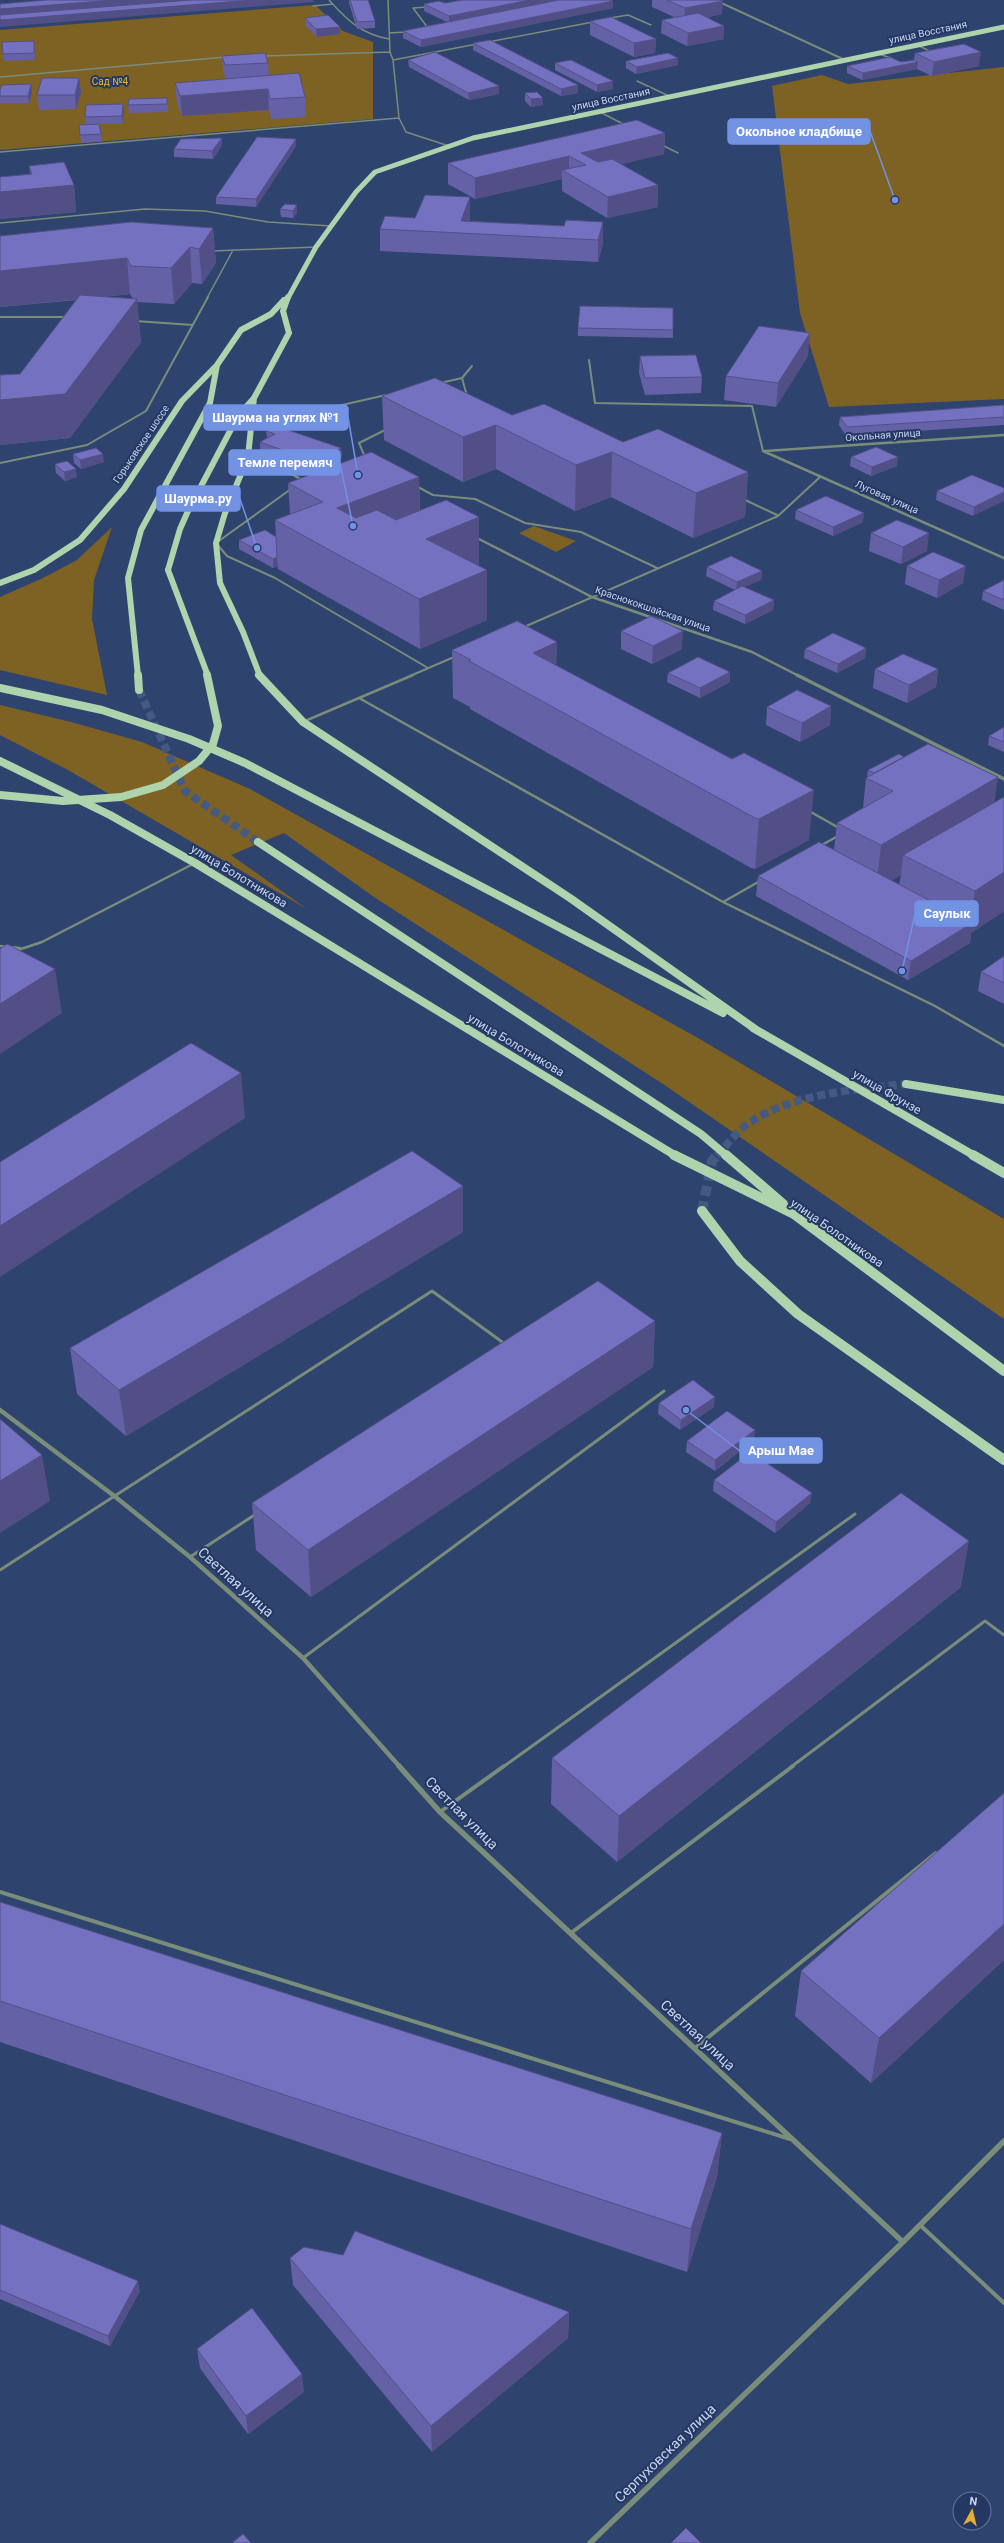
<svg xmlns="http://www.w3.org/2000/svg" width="1004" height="2543" viewBox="0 0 1004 2543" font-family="Roboto,sans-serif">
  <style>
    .green { fill: #7e6224 }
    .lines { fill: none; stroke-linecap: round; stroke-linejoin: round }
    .primary-tunnel-far1 { stroke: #465982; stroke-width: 8; stroke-dasharray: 8 4; stroke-linecap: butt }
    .primary-tunnel { stroke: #465982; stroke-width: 10; stroke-dasharray: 10 5.5; stroke-linecap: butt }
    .lane-far4 { stroke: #7a8d7a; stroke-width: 1.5 }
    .lane-far3 { stroke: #7a8d7a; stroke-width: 2 }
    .lane-far2 { stroke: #7a8d7a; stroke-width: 2.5 }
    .lane-far1 { stroke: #7a8d7a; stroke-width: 3 }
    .lane { stroke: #7a8d7a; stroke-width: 4 }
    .street-far4 { stroke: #7a8d7a; stroke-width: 2 }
    .street-far3 { stroke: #7a8d7a; stroke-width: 2.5 }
    .street-far2 { stroke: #7a8d7a; stroke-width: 3.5 }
    .street-far1 { stroke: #7a8d7a; stroke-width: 4.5 }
    .street { stroke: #7a8d7a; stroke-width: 5.5 }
    .primary-far3 { stroke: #add4ac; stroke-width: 5 }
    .primary-far2 { stroke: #add4ac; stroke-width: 6 }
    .primary-far1 { stroke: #add4ac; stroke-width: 8 }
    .primary { stroke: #add4ac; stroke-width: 10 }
    .primary-bridge-far1 { stroke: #add4ac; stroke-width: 6 }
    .primary-bridge { stroke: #add4ac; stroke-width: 8 }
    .wall { fill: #6561a6; fill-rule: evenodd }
    .shaded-wall { fill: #524f87 }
    .building { fill: #7571c1; stroke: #524f87 }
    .labels { text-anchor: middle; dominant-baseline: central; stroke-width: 4; stroke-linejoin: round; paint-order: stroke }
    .far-street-label { font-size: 10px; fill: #c8d5f0; stroke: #253863 }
    .far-park-label { font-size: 10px; fill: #eab532; stroke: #253863 }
    .street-label { font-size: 12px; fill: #c8d5f0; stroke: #253863 }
    .near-street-label { font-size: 14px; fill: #c8d5f0; stroke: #253863 }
    .leader { fill: none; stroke: #7292e4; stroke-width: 1.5 }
    .callout-dot { fill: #7292e4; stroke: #253863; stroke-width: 1.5 }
    .callout { fill: #7292e4; stroke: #7292e4; stroke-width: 1.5 }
    .callout-label { font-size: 13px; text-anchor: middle; font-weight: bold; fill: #fff }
  </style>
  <rect width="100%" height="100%" fill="#2f436f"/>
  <!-- green -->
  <path class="green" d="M315 5 343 31 373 42V119L0 150V30Z
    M1004 67V399L829 407 800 313 772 86 822 75 848 84Z
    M534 526 576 541 556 552 519 533Z
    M112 527 94 580 92 619 107 695 0 670V597L43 578 77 560Z
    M0 705 71 722 142 742 250 789 698 1038 1004 1219V1319L663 1084 374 897 284 833 231 855 307 909 68 770 0 735Z"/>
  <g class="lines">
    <!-- primary-tunnel-far1 -->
    <path class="primary-tunnel-far1" d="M139 690 185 791 258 842
      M717 1156C726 1146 737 1131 749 1123 791 1094 856 1089 906 1084"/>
    <!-- primary-tunnel -->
    <path class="primary-tunnel" d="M702 1211 712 1161 717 1155"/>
    <!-- lane-far4 -->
    <path class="lane-far4" d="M329 0C347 20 361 34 389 39
      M388 0 390 52 393 60 399 118 406 132 449 146
      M313 6 333 4
      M427 7 413 8 428 28
      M610 18 628 15 651 25
      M389 33 405 32
      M488 42 593 22
      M919 46 932 52
      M879 54 891 58
      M264 56 390 52
      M393 60 477 44
      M0 77 226 57
      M637 81 669 96
      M600 112 625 125
      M662 145 678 153
      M0 152 399 118
      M0 223 145 209 205 211 268 222 331 226
      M212 251 316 247
      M207 298 232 252"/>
    <!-- lane-far3 -->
    <path class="lane-far3" d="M0 317H68
      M135 321 193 325
      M589 360 595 403 752 406 763 451
      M462 378 467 396
      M440 383 462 378 472 366
      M253 422 276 420 386 395
      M365 457 359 443 387 429
      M0 463 87 445 146 411 208 297
      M416 486 433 495 475 499 525 523 581 532 657 568
      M291 489 216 543 227 556 275 578 428 668
      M743 499 777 515
      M524 627 778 516 820 477
      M410 676 454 657"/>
    <!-- lane-far2 -->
    <path class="lane-far2" d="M359 698 723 902 935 1006 1004 1046
      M305 721 413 675
      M809 811 839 828
      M820 846 838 836
      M723 902 760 881
      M0 946 20 948
      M15 951 42 942 193 864"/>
    <!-- lane-far1 -->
    <path class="lane-far1" d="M190 1557 256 1514
      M0 1570 432 1291 505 1344
      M303 1658 664 1391
      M503 1767 855 1514
      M791 1767 985 1621 1004 1635"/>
    <!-- lane -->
    <path class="lane" d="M440 1812 504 1766
      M0 1892 790 2139
      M571 1933 793 1766
      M695 2048 936 1853
      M920 2225 1004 2303"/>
    <!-- street-far4 -->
    <path class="street-far4" d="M715 0 845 60"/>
    <!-- street-far3 -->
    <path class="street-far3" d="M763 451 1004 558
      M765 451 1004 435
      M248 457 270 462 304 481
      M475 537 592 597 752 652 799 676"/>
    <!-- street-far2 -->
    <path class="street-far2" d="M797 675 1004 779"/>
    <!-- street-far1 -->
    <path class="street-far1" d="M0 1410 113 1495 190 1557 303 1658 400 1767"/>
    <!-- street -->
    <path class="street" d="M399 1766 440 1812 903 2242
      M590 2543 903 2242 1004 2141"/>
    <!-- primary-far3 -->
    <path class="primary-far3" d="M288 298 316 247 356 192 375 172 473 138 1004 27"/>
    <!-- primary-far2 -->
    <path class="primary-far2" d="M168 570 180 529 188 511 238 416 254 398
      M0 583 34 570 80 540 124 489 182 401 217 365 241 330 271 314 284 300
      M138 676 128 578 141 530 210 403 217 365
      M260 676 243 632 220 583 216 543 225 513 248 457 254 398 289 333 283 311 288 297"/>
    <!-- primary-far1 -->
    <path class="primary-far1" d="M138 675 139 690
      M259 675 303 722 570 898 758 1031
      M0 688 102 710 189 739 245 763 723 1013
      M0 761 110 815 195 863 676 1156
      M258 842 701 1134 727 1156
      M753 1028 975 1156
      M906 1084 1004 1100"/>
    <!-- primary -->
    <path class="primary" d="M674 1155 794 1214 1004 1371
      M726 1155 783 1204
      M973 1155 1004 1173
      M702 1211 740 1261 798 1314 1004 1460"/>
    <!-- primary-bridge-far1 -->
    <path class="primary-bridge-far1" d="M168 570 208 676"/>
    <!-- primary-bridge -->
    <path class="primary-bridge" d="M0 795 63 801 121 797 163 785 199 761 213 744 218 726 207 675"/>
  </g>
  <!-- wall -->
  <path class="wall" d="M349 0H368L375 21V28L357 29 349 3Z
    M652 0H720L722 14 708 17 724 39 687 46 661 33 662 20 674 17 652 7Z
    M613 1V8L421 47 403 38V31L447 22 424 11V4Z
    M305 18 340 34 317 37 305 25Z
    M590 21 656 39 655 53 634 57 590 35Z
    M34 41 35 60 4 61 3 54Z
    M473 43 578 93 561 96 473 50Z
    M915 53 979 66 932 76 917 69 862 80 847 73V66L901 62 914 60Z
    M222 56 268 63 269 76 305 97 306 117 271 119 269 110 182 116 177 103 175 83 226 79 223 70Z
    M408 60 499 94 469 100 409 67Z
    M626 61 678 65 636 74 626 68Z
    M555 63 613 81V89L597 92 555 70Z
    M79 78 81 92 76 109 39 110 37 95Z
    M31 84 32 92 29 103H0V90Z
    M525 93 543 98V105L531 107 525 101Z
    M167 98 168 112 129 113 128 105Z
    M123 104 124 111 123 124H100L102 141 81 143 79 125H85V117Z
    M665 133 664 154 621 164 658 185V207L607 218 562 191V179L475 199 448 184V163Z
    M222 138V145L213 159 174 157V149Z
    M296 146 256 207 216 204V197Z
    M29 166 74 185 76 212 0 219V177L30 174Z
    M285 204 297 213 293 218 281 217 280 209Z
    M415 218 470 219 469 221 564 226 603 222V244L598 262 380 251V229Z
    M213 228 216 263 202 284 192 283 174 304 137 302 141 342 70 438 0 445V375L20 374 77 300 0 307V236ZM130 294 133 299 103 297Z
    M578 328 673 330V338L578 336Z
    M640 356 702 377 701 393 645 395 639 373Z
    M808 356 776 407 724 400 726 376Z
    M382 396 512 415 748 472 745 517 693 538 611 497 575 511 496 469 463 482 384 440Z
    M1004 405V425L846 436 839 425 840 417Z
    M266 431 341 448 342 457 316 471 260 451V442L267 438Z
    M73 454 104 462 81 469 74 463Z
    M851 457 897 466 871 476 850 466Z
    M55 464 77 477 65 481 56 473Z
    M419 477 420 511 479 517V566L487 620 420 649 278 569V566L273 568 239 549V540L276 537 275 520 290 514 288 483Z
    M1004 488 973 516 936 500 937 491Z
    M796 510 863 522 833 536 795 519Z
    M871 533 927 551 901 564 869 551Z
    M907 566 963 583 937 598 905 584Z
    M707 567 762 571 761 580 744 587 774 600 773 610 745 624 713 610 714 601 735 590 706 576Z
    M1004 580V610L982 600 983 591Z
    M621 631 682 649 652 664 621 649Z
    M557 642 556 665 809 840 755 869 751 868 470 709V707L453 698 452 650Z
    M866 648 865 658 837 673 804 658 805 649Z
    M875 669H938L936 687 907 703 873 688Z
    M668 673 730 682 700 698 667 682Z
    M831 706 830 725 800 742 766 725 767 707Z
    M1004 727V752L988 745 989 736Z
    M868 770 995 802 1004 797V911L971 933 970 943 908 980 756 896 758 876 834 850 837 823 863 808 866 778 867 777ZM901 875 899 885 891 880Z
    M1004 956V1004L978 991 981 972Z
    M463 1232 126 1436 77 1394 70 1348Z
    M655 1321 653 1367 311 1597 256 1550 252 1503Z
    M659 1403 714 1407 680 1430 658 1414Z
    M754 1440 715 1471 686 1452 687 1441Z
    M714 1480 810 1503 775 1533 713 1491Z
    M961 1587 617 1862 551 1804 552 1758Z
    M1004 1793V1960L871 2083 795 2016 801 1971Z
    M0 1902 722 2133 717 2177 687 2272 0 2042Z
    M0 2224 140 2291 110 2346 0 2299Z
    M290 2258 569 2312 568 2338 432 2452 293 2285Z
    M197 2349 304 2392 248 2434 200 2368Z"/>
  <!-- shaded-wall -->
  <path class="shaded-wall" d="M115 0H204L0 16V9Z
    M253 0H313L314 2 0 27V20Z
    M530 0H565L449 23V16Z
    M613 1V8L421 47V40Z
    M723 1 722 14 684 22 685 8Z
    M724 26V39L687 46 688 33Z
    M340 27V34L317 37 316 29Z
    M656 39 655 53 634 57V43Z
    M981 52 979 66 932 76 934 62Z
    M678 58V65L636 74 637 67Z
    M918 62 917 69 862 80 863 73Z
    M79 78 81 92 76 109 75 95Z
    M613 81V89L597 92V85Z
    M31 84 32 92 29 103 28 96Z
    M578 85V93L561 96V89Z
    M499 86V94L469 100 468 93Z
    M268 89 269 110 182 116 180 96Z
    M543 98V105L531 107V99Z
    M123 104 124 111 123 124 122 116Z
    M665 133 664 154 586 173V165L581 153Z
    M222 138V145L213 159 212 151Z
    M296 139V146L256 207V199Z
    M569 156V174L562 170V179L475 199V178Z
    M74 185 76 212 0 219V192Z
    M658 185V207L607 218 608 197Z
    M470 197V219L465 233 461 221Z
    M297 205V213L293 218V211Z
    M603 222V244L598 262V240Z
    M213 228 216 263 202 284 199 249Z
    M190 247 192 283 174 304 171 268Z
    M127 258 130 294 0 307V271Z
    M137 299 141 342 70 438 0 445V400Z
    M810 333 808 356 776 407 778 383Z
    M496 425V469L463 482V437Z
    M341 448 342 457 316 471V462Z
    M612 452 611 497 575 511 576 465Z
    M103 454 104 462 81 469 80 460Z
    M898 457 897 466 871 476 872 467Z
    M76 469 77 477 65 481 64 472Z
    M748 472 745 517 693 538 696 493Z
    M419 477 420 525 339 555 337 508Z
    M1004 492V501L973 516 974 507Z
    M864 513 863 522 833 536V527Z
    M479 517V566L426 539Z
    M929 533 927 551 901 564 903 547Z
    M277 557 278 566 273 568V559Z
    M966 566 963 583 937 598 939 580Z
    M487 570V620L420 649 419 599Z
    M762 571 761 580 736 591 737 582Z
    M774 600 773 610 745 624V615Z
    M683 631 682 649 652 664 653 646Z
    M557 642 556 690 533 653Z
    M866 648 865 658 837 673 838 664Z
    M938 669 936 687 907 703 909 685Z
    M730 672V682L700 698V688Z
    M831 706 830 725 800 742 802 723Z
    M998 777 992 820 903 855 901 875 876 889 881 845Z
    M814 790 809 840 755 869 759 819Z
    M1004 872V911L971 933 970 943 908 980 911 961 970 925 975 891Z
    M55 969 62 1013 0 1054V1004Z
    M241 1073 245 1118 0 1277V1226Z
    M463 1186V1232L126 1436 119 1390Z
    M655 1321 653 1367 311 1597 308 1550Z
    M715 1397 714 1407 680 1430 681 1420Z
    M755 1430 754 1440 715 1471V1460Z
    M42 1455 50 1501 0 1533V1481Z
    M812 1493 810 1503 775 1533 776 1522Z
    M969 1541 961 1587 617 1862 619 1816Z
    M1004 1924V1960L871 2083 879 2038Z
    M722 2133 717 2177 687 2272 691 2229Z
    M138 2281 140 2291 110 2346 108 2336Z
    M569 2312 568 2338 432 2452 431 2426Z
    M302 2374 304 2392 248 2434 246 2416Z"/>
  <!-- building -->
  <path class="building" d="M47 0H115L0 9V4Z
    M192 0H253L0 20V15Z
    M350 0H368L375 21 357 22Z
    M463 0H530L449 16 424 4 439 1 445 3Z
    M559 0H610L613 1 421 40 403 31Z
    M667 0H720L723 1 685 8Z
    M698 13 724 26 688 33 662 20Z
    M328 15 340 27 316 29 305 18Z
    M611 17 656 39 634 43 590 21Z
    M490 40 578 85 561 89 473 43Z
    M34 41V53L3 54 2 42Z
    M964 44 981 52 934 62 915 53Z
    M435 52 499 86 468 93 408 60Z
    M265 53 268 63 225 65 222 56Z
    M668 53 678 58 637 67 626 61Z
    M890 57 901 62 914 60 918 62 863 73 847 66Z
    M571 60 613 81 597 85 555 63Z
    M299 73 305 97 270 99 268 89 180 96 175 83Z
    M42 78H79L75 95H37Z
    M31 84 28 96H0V90L2 85Z
    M537 92 543 98 531 99 525 93Z
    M167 98V104L128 105 129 99Z
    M123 104 122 116 85 117 86 105Z
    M637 120 665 133 581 153 598 162 612 159 658 185 608 197 562 170 586 165 569 156 475 178 448 163Z
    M99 124 101 134 80 135 79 125Z
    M257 137 296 139 256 199 216 197Z
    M222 138 212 151 174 149 181 139Z
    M64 162 74 185 0 192V177L32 174 29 166Z
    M425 195 470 197 461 221 564 226 566 220 603 222 598 240 380 229 385 216 415 218Z
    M285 204 297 205 293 211 280 209Z
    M131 222 213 228 199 249 190 247 171 268 131 266 127 258 0 271V236Z
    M80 295 137 299 65 394 0 400V375L20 374Z
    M580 306 673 308V330L578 328Z
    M759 326 810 333 778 383 726 376Z
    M696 355 702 377 645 378 640 356Z
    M435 378 512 415 544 404 623 442 658 429 748 472 696 493 612 452 576 465 496 425 463 437 382 396Z
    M1004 405V417L847 427 840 417Z
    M276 426 341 448 316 462 260 442 275 434 266 431Z
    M876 447 898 457 872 467 851 457Z
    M96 448 103 454 80 460 73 454Z
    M371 452 419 477 337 508 356 518 377 510 396 520 446 500 479 517 426 539 487 570 419 599 275 520 323 502 288 483Z
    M67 461 76 469 64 472 55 464Z
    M972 475 1004 488V492L974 507 937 491Z
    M826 496 864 513 833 527 796 510Z
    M897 520 929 533 903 547 871 533Z
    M265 530 276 537 277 557 273 559 239 540Z
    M933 552 966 566 939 580 907 566Z
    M731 556 762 571 737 582 707 567Z
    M1004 580V600L983 591Z
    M742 586 774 600 745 615 714 601Z
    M651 616 683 631 653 646 621 631Z
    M517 621 557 642 533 653 732 759 744 753 814 790 759 819 755 818 469 661 471 660 452 650Z
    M833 633 866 648 838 664 805 649Z
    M903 654 938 669 909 685 875 669Z
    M698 657 730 672 700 688 668 673Z
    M797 690 831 706 802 723 767 707Z
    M1004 727V742L989 736Z
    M928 744 998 777 881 845 837 823 893 791 866 778Z
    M899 754 904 757 874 773 868 770Z
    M1004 797V872L975 891 903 855Z
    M819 842 972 923 911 961 758 876Z
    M7 944 55 969 0 1004V949Z
    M1004 956V983L981 972Z
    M191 1043 241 1073 0 1226V1162Z
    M412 1151 463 1186 119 1390 70 1348Z
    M598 1281 655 1321 308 1550 252 1503Z
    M693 1380 715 1397 681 1420 659 1403Z
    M727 1411 755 1430 715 1460 687 1441Z
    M0 1419 42 1455 0 1481Z
    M750 1452 812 1493 776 1522 714 1480Z
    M901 1493 969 1541 619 1816 552 1758Z
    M1004 1793V1924L879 2038 801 1971Z
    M0 1902 722 2133 691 2229 0 2001Z
    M0 2224 138 2281 108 2336 0 2290Z
    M355 2231 569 2312 431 2426 290 2258 304 2247 343 2255Z
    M252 2308 302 2374 246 2416 197 2349Z
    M686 2528 701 2543H671Z
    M243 2534 251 2543H232Z"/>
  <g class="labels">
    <!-- far-street labels -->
    <g class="far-street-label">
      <text transform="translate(928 32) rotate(-12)">улица Восстания</text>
      <text transform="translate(611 99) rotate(-12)">улица Восстания</text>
      <text transform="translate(883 435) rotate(-4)">Окольная улица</text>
      <text transform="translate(141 444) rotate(-56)">Горьковское шоссе</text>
      <text transform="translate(887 497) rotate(24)">Луговая улица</text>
      <text transform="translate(653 609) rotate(19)">Краснококшайская улица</text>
    </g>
    <!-- far-park labels -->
    <g class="far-park-label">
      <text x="110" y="81">Сад №4</text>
    </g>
    <!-- street labels -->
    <g class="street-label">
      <text transform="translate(239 876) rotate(31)">улица Болотникова</text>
      <text transform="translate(516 1045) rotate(31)">улица Болотникова</text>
      <text transform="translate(887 1092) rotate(30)">улица Фрунзе</text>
      <text transform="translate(837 1233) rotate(35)">улица Болотникова</text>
    </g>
    <!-- near-street labels -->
    <g class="near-street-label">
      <text transform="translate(236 1582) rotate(42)">Светлая улица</text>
      <text transform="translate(462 1813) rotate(45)">Светлая улица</text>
      <text transform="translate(698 2035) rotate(43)">Светлая улица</text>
      <text transform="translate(665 2453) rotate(-44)">Серпуховская улица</text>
    </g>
  </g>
  <!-- callouts -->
  <path class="leader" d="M895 200L870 131M358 475L348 417M353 526L340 463M257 548L240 499M902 971L915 914M686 1410L740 1451"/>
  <g class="callout-dot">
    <circle cx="895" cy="200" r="4"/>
    <circle cx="358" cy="475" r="4"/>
    <circle cx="353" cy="526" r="4"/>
    <circle cx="257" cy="548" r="4"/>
    <circle cx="902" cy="971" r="4"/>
    <circle cx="686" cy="1410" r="4"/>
  </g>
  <g class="callout">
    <rect x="728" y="119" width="142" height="25" rx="4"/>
    <rect x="204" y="405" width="144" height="25" rx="4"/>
    <rect x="229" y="450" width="111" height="25" rx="4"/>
    <rect x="157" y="486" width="83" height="25" rx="4"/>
    <rect x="915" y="901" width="63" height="25" rx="4"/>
    <rect x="740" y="1438" width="82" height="25" rx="4"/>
  </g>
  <g class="callout-label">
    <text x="799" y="136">Окольное кладбище</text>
    <text x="276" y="422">Шаурма на углях №1</text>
    <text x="285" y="467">Темле перемяч</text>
    <text x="198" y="503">Шаурма.ру</text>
    <text x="947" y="918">Саулык</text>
    <text x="781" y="1455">Арыш Мае</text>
  </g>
  <!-- north arrow -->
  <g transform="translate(972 2511) rotate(8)"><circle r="19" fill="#253863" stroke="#66779b"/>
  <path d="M0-3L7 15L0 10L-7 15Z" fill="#e2af34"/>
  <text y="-6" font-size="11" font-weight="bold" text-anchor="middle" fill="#c8d5f0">N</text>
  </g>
</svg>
